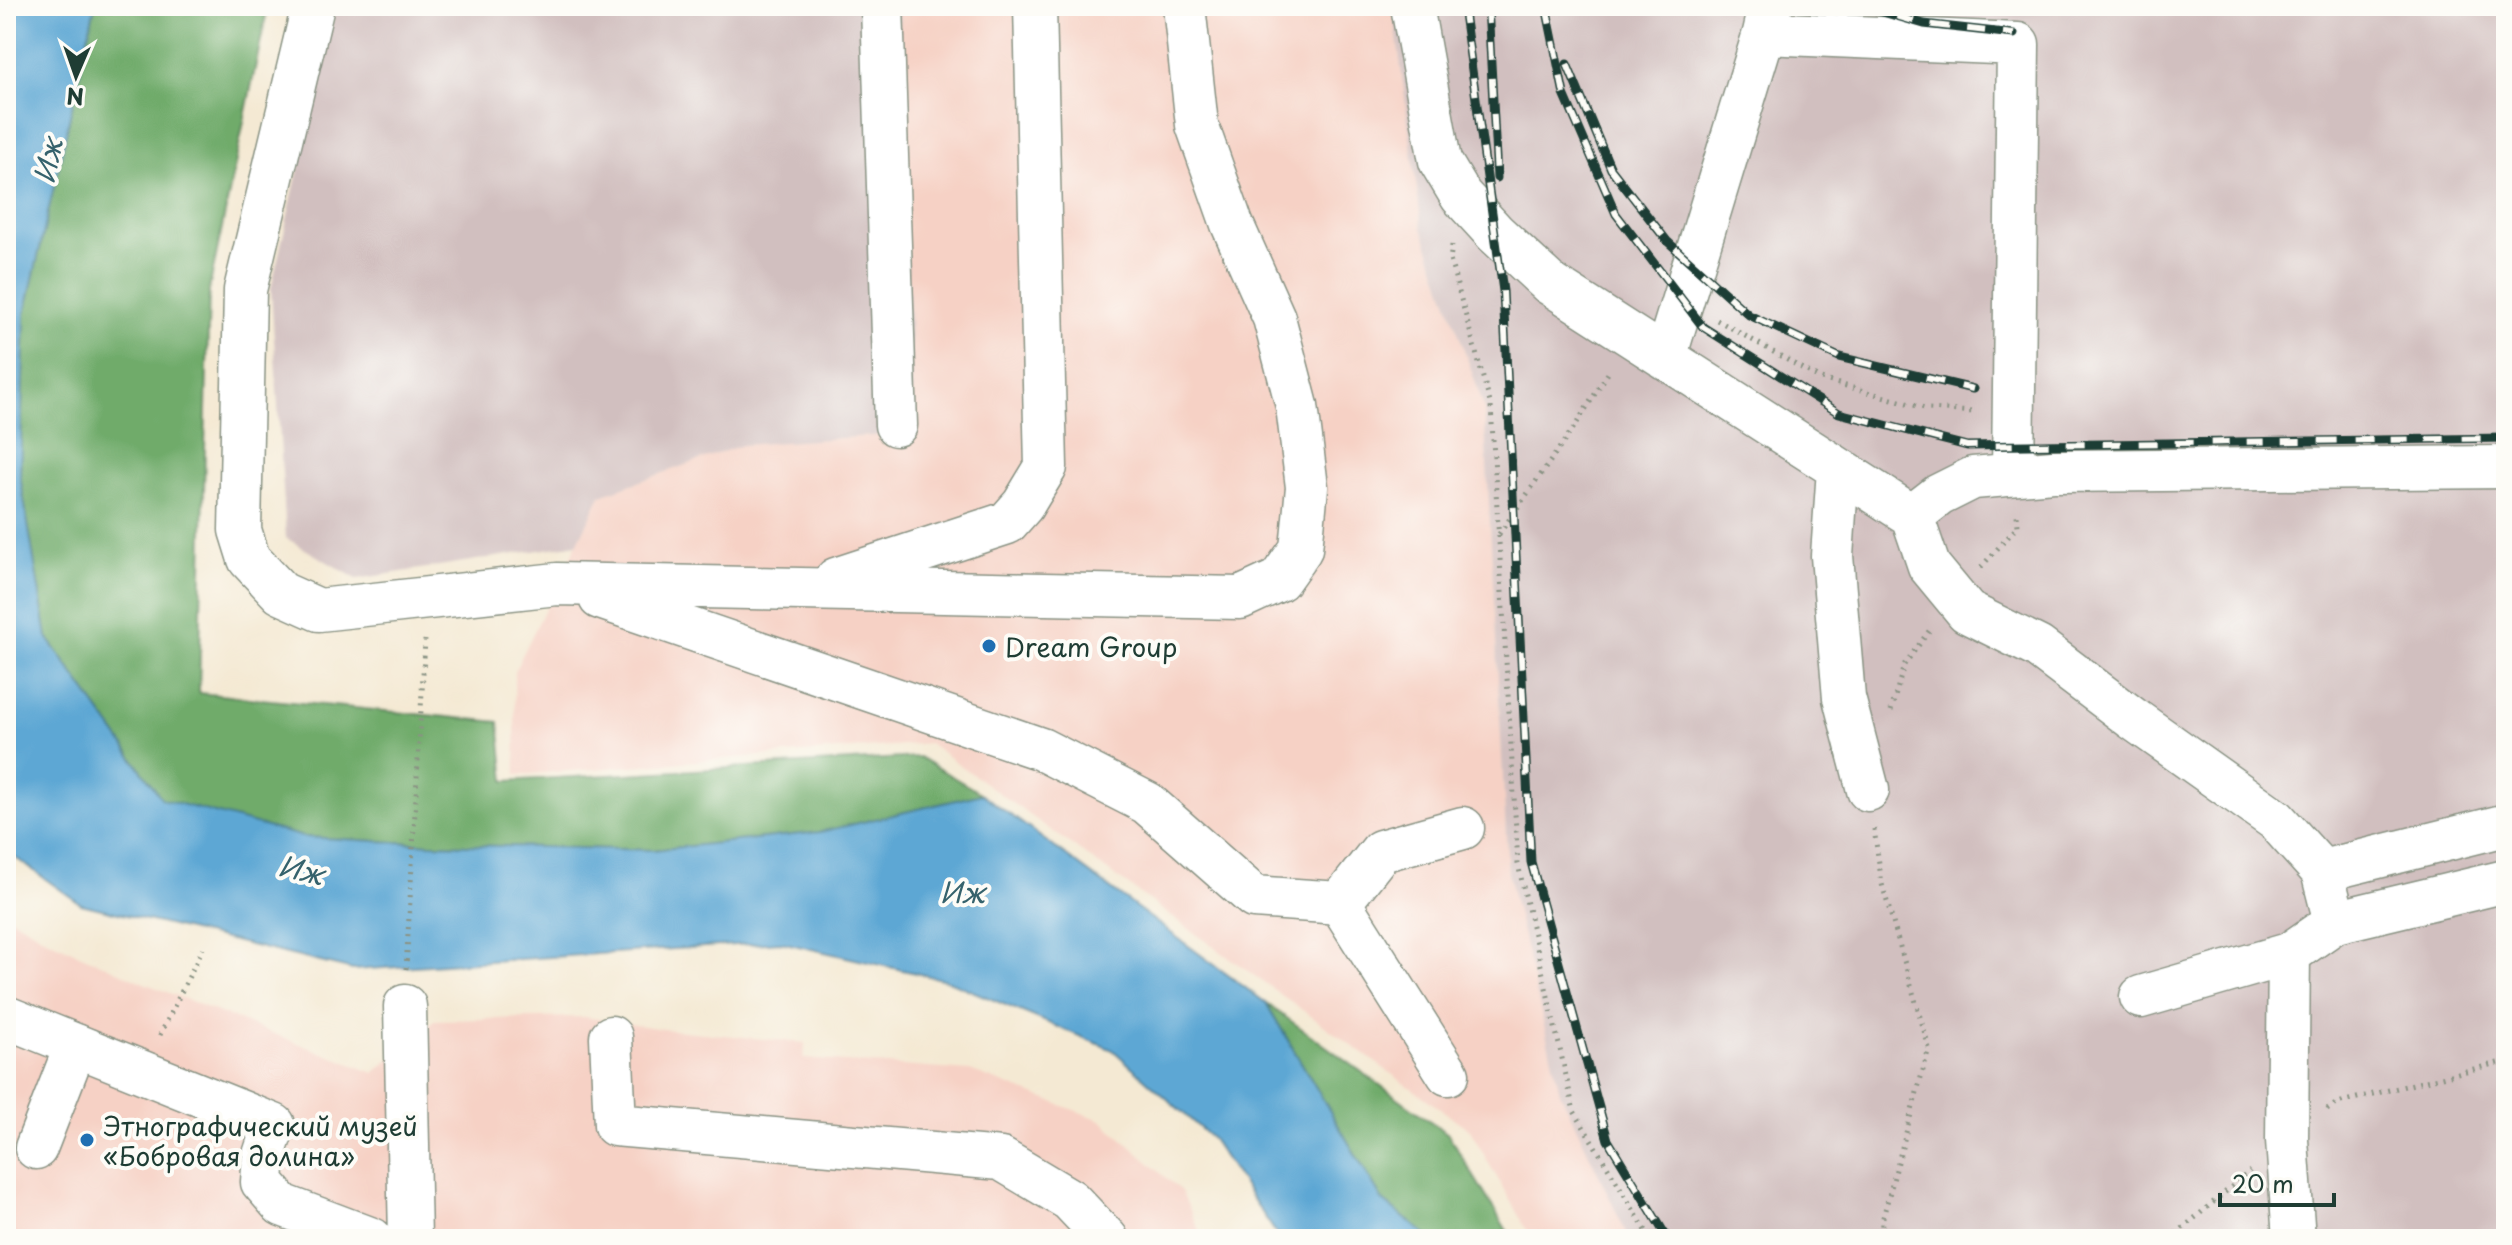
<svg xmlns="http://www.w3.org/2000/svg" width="2512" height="1245" viewBox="0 0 2512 1245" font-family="'Playpen Sans',sans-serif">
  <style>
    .built { fill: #f6d1c5 }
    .industrial { fill: #d1bfbf }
    .forest { fill: #70ab6a; stroke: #48744f; stroke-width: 2 }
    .water { fill: #5da7d4; stroke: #3e7284; stroke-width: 2 }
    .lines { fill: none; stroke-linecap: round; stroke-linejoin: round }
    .minor-casing { stroke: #8a9384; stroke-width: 45 }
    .path { stroke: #8a9384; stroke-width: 5; stroke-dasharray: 2 6; stroke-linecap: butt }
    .minor { stroke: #fff; stroke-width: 42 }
    .rail-casing { stroke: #1f3d34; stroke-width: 9 }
    .rail { stroke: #fdfcf7; stroke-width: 6; stroke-dasharray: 18; stroke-linecap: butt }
    .poi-dot { fill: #1f6fb2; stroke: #fdfcf7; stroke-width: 3 }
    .labels { text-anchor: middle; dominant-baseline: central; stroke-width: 8; stroke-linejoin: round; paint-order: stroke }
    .poi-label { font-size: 26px; fill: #1f3d34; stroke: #fdfcf7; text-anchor: start }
    .water-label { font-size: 28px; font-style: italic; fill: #35626c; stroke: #fdfcf7 }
  </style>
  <rect width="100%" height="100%" fill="#fdfcf7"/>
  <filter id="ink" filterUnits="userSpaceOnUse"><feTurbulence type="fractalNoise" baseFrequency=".0125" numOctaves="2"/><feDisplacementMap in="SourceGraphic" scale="16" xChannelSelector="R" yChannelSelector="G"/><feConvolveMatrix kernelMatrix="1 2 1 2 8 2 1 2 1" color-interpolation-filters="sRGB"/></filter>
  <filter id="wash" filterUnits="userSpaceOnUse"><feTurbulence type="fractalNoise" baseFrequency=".006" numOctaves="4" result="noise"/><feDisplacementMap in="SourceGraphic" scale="32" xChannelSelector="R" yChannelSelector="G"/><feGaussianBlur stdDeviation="1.8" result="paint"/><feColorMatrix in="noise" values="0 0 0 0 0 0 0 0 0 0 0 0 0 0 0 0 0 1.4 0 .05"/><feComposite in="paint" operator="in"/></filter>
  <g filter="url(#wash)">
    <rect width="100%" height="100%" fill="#f4e9d3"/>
    <!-- built -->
    <path class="built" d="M899 6H1393L1422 228 1484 407 1508 874 1632 1239H1532L1470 1130 929 743 516 775 514 672 601 495 742 445 914 433Z
      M6 915 48 940 144 983 374 1073 435 1020 585 1017 663 1029 805 1043 804 1059 970 1071 1101 1120 1181 1191 1203 1239H6Z"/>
    <!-- industrial -->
    <path class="industrial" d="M336 6H899L914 433 742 445 601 495 577 544 357 579 286 538 271 289Z
      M1393 6H2506V1239H1629L1560 1092 1508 874 1484 407 1422 228Z"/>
    <!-- forest -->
    <path class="forest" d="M95 6H268L209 290 199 693 499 722 505 781 919 757 982 794 820 832 653 850 431 844 304 837 162 799 47 637 20 476 25 314Z
      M1266 1003 1448 1134 1512 1239H1431L1383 1201Z"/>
    <!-- water -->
    <path class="water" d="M6 6H95L25 314 20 476 47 637 162 799 304 837 431 844 653 850 820 832 982 794 1266 1003 1383 1201 1431 1239H1280L1212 1139 1113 1050 946 980 781 942 353 970 81 904 6 851Z"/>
  </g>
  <g filter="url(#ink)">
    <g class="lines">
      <!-- minor casing -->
      <g class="minor-casing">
        <path id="minor" d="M313 6 245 290 240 530 249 559 281 593 319 610 557 584 1240 598 1279 580 1301 549 1307 487 1297 406 1274 318 1232 224 1197 125 1184 6
          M882 6 896 425
          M1412 6 1440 161 1461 196 1495 233 1549 283 1912 516
          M1764 33 2018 44 2013 474
          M1665 358 1764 33 1770 7
          M1838 469 1832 556 1844 698 1868 790
          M836 579 1007 523 1023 505 1046 467 1035 6
          M600 598 1041 749 1147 803 1254 897 1340 903 1448 1074
          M2322 871 2506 825
          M1340 903 1381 851 1463 828
          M2335 922 2506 881
          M2141 997 2289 954
          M405 1006 410 1239
          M6 1017 274 1125 264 1155 262 1182 282 1205 372 1239
          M611 1037 615 1125 1001 1159 1070 1200 1107 1239
          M36 1148 76 1045
          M2294 1239 2287 1140 2289 954 2335 922 2322 871 2276 820 2132 718 2038 647 1967 612 1929 566 1912 516 1939 495 1973 478 2053 471 2506 467"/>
      </g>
      <!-- path -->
      <path class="path" d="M1452 245 1450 260 1491 406 1518 864 1574 1111 1651 1239
        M1717 320 1821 379 1928 409 1975 412
        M1499 534 1575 426 1610 370
        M1981 567 2018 526 2017 515
        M1891 711 1904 665 1929 631
        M1874 829 1882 884 1929 1048 1882 1221 1881 1239
        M406 969 425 640
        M160 1035 203 948
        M2327 1110 2337 1103 2506 1061
        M2170 1239 2250 1171"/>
      <!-- minor -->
      <use href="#minor" class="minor"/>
      <!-- rail casing -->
      <g class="rail-casing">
        <path id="rail" d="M1463 6 1503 291 1531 862 1608 1140 1668 1239
          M1488 6 1497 178
          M1546 6 1564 94 1616 214 1703 327 1839 413 1967 446 2506 438
          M1862 6 1924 24 2014 34
          M1567 64 1611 169 1667 241 1749 315 1839 357 1973 389"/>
      </g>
      <!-- rail -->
      <use href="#rail" class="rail"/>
    </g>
  </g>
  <!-- markers -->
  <g class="poi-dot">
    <circle cx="989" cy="646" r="8"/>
    <circle cx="87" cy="1140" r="8"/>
  </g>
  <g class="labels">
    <!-- poi labels -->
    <g class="poi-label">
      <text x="1005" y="646">Dream Group</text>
      <text x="103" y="1125">Этнографический музей<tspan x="103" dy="30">«Бобровая долина»</tspan></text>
    </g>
    <!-- water labels -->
    <g class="water-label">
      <text transform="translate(47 161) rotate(-78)">Иж</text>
      <text transform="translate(301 869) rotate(13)">Иж</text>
      <text x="962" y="891">Иж</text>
    </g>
  </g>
  <!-- margin -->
  <rect width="2512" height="1245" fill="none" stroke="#fdfcf7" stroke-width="32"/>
  <!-- north arrow -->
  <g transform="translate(76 76) rotate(182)" stroke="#fdfcf7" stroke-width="6" paint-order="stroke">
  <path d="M0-6L14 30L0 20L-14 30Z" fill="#1f3d34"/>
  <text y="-12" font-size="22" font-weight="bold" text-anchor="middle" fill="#1f3d34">N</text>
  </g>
  <!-- scale -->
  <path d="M2220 1193v12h114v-12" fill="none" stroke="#1f3d34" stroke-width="4"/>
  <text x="2232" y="1193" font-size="24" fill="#1f3d34" stroke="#fdfcf7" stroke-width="6" paint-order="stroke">20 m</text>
</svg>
